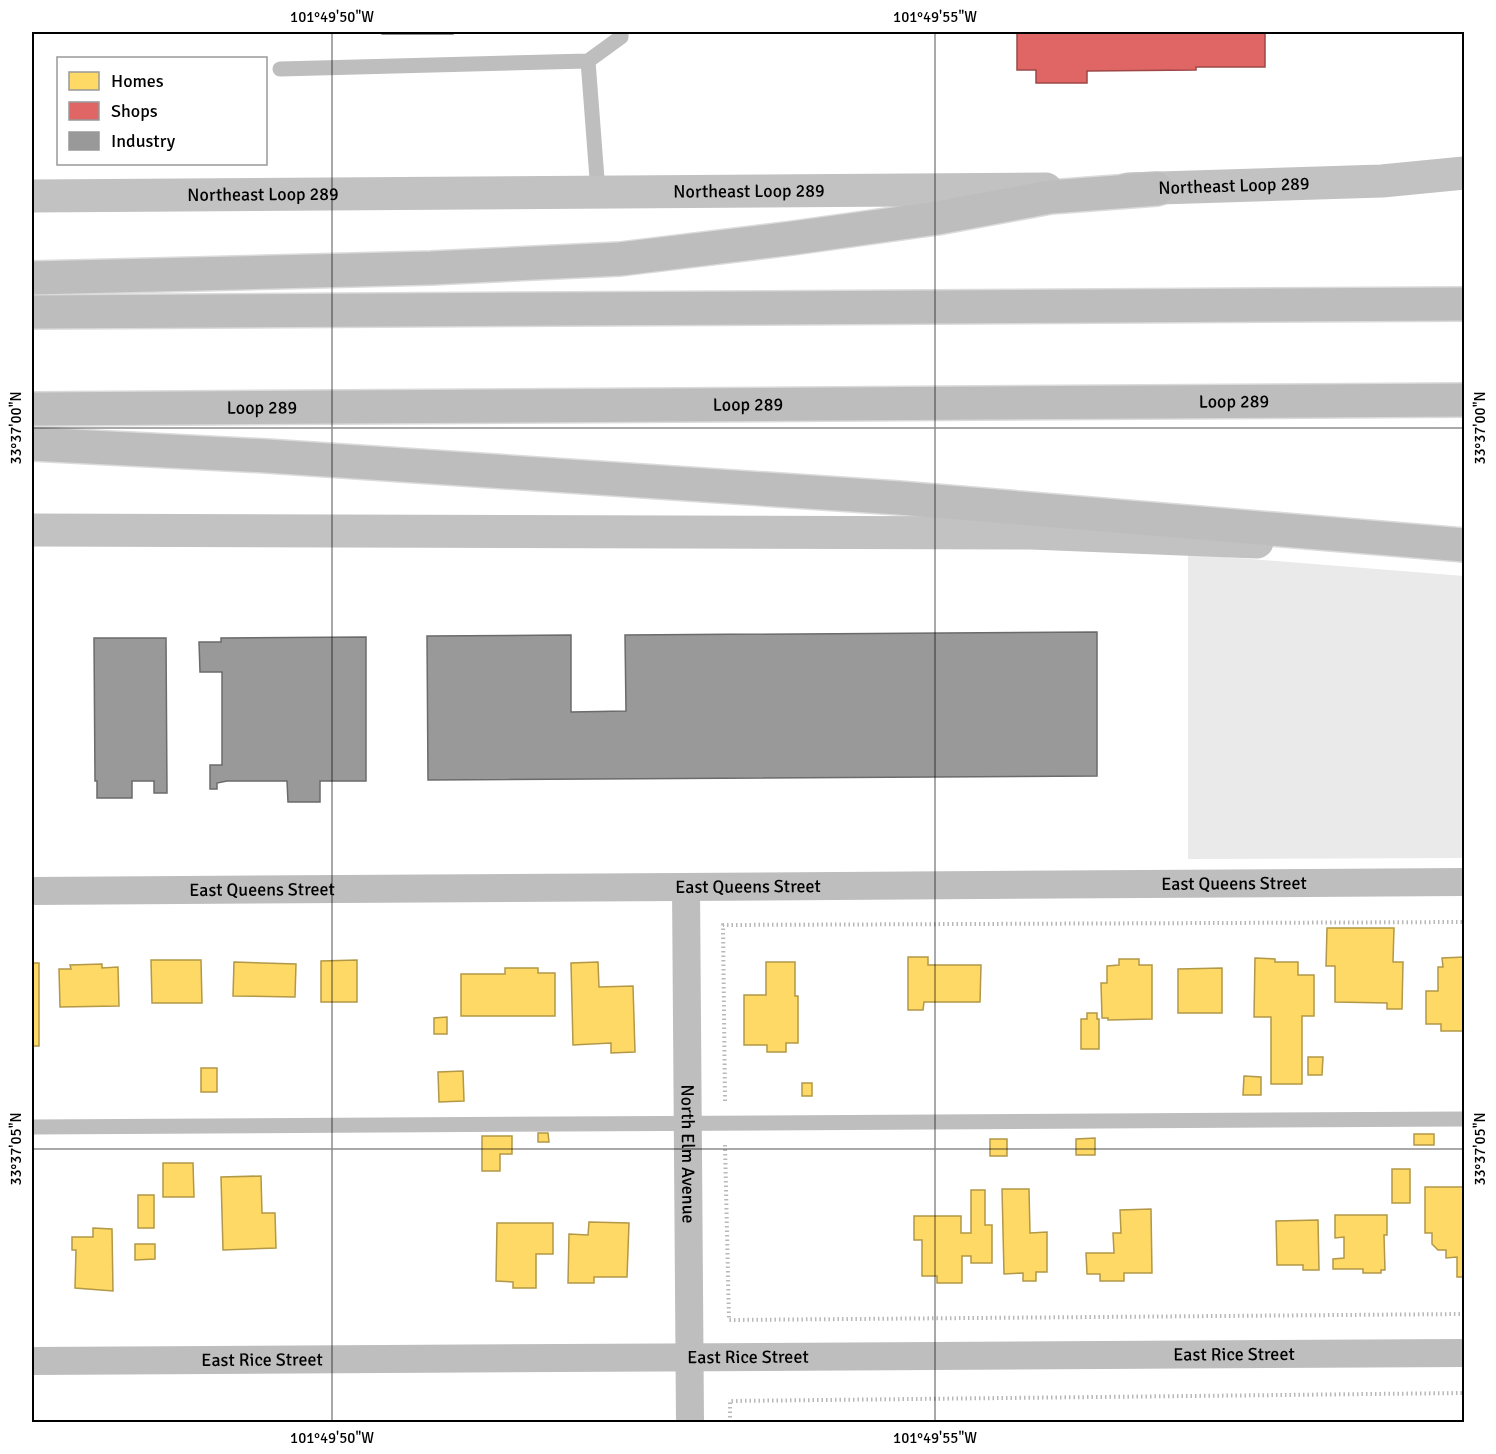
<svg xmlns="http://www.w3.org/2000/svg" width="1496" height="1454" viewBox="0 0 1496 1454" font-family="Signika,sans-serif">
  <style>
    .green { fill: #eaeaea }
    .homes { fill: #ffd966; stroke: #b29847; stroke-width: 1.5 }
    .shops { fill: #e06666; stroke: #9d4747; stroke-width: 1.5 }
    .industry { fill: #999; stroke: #6b6b6b; stroke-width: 1.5 }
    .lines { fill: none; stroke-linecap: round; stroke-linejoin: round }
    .motorway-casing { stroke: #dbdbdb; stroke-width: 36 }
    .path { stroke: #b8b8b8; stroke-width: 4; stroke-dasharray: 1.5 3; stroke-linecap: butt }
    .service { stroke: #bebebe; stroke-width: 15 }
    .minor { stroke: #bebebe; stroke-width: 28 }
    .secondary { stroke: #c2c2c2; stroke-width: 33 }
    .motorway { stroke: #bdbdbd; stroke-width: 33 }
    .ticks { fill: none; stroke: #000; stroke-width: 1.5; stroke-opacity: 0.45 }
    .labels { text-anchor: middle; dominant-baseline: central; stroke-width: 6; stroke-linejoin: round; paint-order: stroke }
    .street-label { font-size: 18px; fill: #000; stroke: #fff }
    .neatline { fill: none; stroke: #000; stroke-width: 2 }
    .ticks-label { font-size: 15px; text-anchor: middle; fill: #000 }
  </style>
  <rect width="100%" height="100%" fill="#fff"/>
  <!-- green -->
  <path class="green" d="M1188 554 1464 576V858L1188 859Z"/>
  <!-- homes -->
  <path class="homes" d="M1327 928H1394L1393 962H1403L1402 1009H1387V1003L1335 1002V966H1326Z
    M908 957H928V965H981L980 1002H924L923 1010H908Z
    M1464 957V1031H1441V1024H1426V991H1438V967H1443L1442 958Z
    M1255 958 1275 959V962H1298V975H1314V1016H1302V1084H1271V1017H1254Z
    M1119 959H1139V965H1152V1019L1108 1020V1018H1102L1101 983H1107V966L1119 965Z
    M151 960H201L202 1003H152Z
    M357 960V1002H321V961Z
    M234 962 296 964 295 997 233 996Z
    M598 962 599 987 633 986 635 1052 611 1053V1043L573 1045 571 963Z
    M766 962H795V996H798V1043H786V1052H767V1045H744V995H766Z
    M32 963H39V1046H32Z
    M102 964V968L118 967 119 1006 60 1007 59 969H71L70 965Z
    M505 968H538V973H555V1016H461V974H505Z
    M1222 968V1013H1178V969Z
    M1087 1013H1097V1019H1099V1049H1081V1019H1087Z
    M447 1017V1034H434V1018Z
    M1308 1057H1323L1322 1075H1308Z
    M201 1068H217V1092H201Z
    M463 1071 464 1101 439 1102 438 1072Z
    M1244 1076 1261 1077V1095H1243Z
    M802 1083H812V1096H802Z
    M538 1133H548L549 1142H538Z
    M1414 1134H1434V1145H1414Z
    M482 1136H512V1154H500V1171H482Z
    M1095 1138V1155H1076V1139Z
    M990 1139H1007V1156H990Z
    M163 1163H193L194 1197H163Z
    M1392 1169H1410V1203H1392Z
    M261 1176 262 1213H275L276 1248 223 1250 221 1177Z
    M1425 1187H1464V1277H1457V1257L1446 1258V1250H1438L1432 1244V1233H1425Z
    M1002 1189H1029L1030 1233 1047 1232V1272H1036V1281H1023V1273L1004 1274Z
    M971 1190H985V1225H992V1263H971V1256H962V1283H937V1276H922V1240H914V1216H961V1233H971Z
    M138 1195H154V1228H138Z
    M1151 1209 1152 1273H1124V1281H1100V1274H1087L1086 1253H1114L1113 1233H1121L1120 1210Z
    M1335 1215H1387V1235H1384L1385 1270H1381V1273H1363V1269H1333V1259L1344 1258V1237L1335 1238Z
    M1318 1220 1319 1270H1303V1265H1277L1276 1221Z
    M589 1222 629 1223 627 1277H594V1283H568L569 1234 588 1235Z
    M497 1223H553V1254H536V1288H513V1282L496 1281Z
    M93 1228 112 1229 113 1291 75 1288 76 1250H72V1237H93Z
    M135 1244H155V1259L135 1260Z"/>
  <!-- shops -->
  <path class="shops" d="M1017 32H1265V67H1196V70L1087 71V83H1036V70H1017Z"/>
  <!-- industry -->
  <path class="industry" d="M382 32H453V34H382Z
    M1097 632V776L428 780 427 636 571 635V712L626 711 625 635Z
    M366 637V781H320V802H288L287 781H227L217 783V789H210V765H222V672H200L199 642H221V638Z
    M94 638H166L167 793H154V781H132V798H97V781H95Z"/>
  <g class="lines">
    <!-- motorway casing -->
    <g class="motorway-casing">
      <g id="motorway">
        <path d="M32 278 431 268 620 259 793 238 937 218 1050 197 1157 189"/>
        <path d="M32 312 1464 304"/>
        <path id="s6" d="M32 409 1464 400"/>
        <path d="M32 444 267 456 899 498 1464 545"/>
      </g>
    </g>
    <!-- path -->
    <path class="path" d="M725 1101 723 925 1464 922
      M725 1145 729 1320 1464 1314
      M730 1422V1401L1464 1393"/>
    <!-- service -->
    <path class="service" d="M280 69 588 61
      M598 192 588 61 621 37V32
      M32 1127 1464 1119"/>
    <!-- minor -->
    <g class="minor">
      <path id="s1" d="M686 887 690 1422"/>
      <path id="s2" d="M32 891 1464 882"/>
      <path id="s3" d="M32 1361 1464 1353"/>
    </g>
    <!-- secondary -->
    <g class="secondary">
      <path id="s4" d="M1128 189 1382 181 1464 173"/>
      <path id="s5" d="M32 196 1046 189"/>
      <path d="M32 530 1031 533 1257 542"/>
    </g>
    <!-- motorway -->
    <use href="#motorway" class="motorway"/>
  </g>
  <!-- ticks -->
  <path class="ticks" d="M332 32V1422M935 32V1422M32 428H1464M32 1149H1464"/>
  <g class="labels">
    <!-- street labels -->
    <g class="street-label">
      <text stroke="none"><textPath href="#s4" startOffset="106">Northeast Loop 289</textPath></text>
      <text stroke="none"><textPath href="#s5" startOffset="717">Northeast Loop 289</textPath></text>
      <text stroke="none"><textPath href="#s5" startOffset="231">Northeast Loop 289</textPath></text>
      <text stroke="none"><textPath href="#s6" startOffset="1202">Loop 289</textPath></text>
      <text stroke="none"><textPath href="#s6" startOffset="716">Loop 289</textPath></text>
      <text stroke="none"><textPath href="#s6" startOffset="230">Loop 289</textPath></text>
      <text stroke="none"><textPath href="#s2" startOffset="1202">East Queens Street</textPath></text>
      <text stroke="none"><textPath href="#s2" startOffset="716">East Queens Street</textPath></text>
      <text stroke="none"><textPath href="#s2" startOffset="230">East Queens Street</textPath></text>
      <text stroke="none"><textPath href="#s1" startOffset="267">North Elm Avenue</textPath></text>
      <text stroke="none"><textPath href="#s3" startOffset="1202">East Rice Street</textPath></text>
      <text stroke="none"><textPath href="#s3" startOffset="716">East Rice Street</textPath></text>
      <text stroke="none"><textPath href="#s3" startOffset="230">East Rice Street</textPath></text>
    </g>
  </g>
  <!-- border -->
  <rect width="1496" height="1454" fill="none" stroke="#ffffff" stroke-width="66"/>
  <!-- legend -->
  <rect x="57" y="57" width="210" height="108" fill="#ffffff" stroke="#999999" stroke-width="1.5"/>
  <rect x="69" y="72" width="30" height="18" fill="#ffd966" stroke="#999999" stroke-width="1.5"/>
  <text x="111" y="87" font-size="18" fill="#000000">Homes</text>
  <rect x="69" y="102" width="30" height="18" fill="#e06666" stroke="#999999" stroke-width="1.5"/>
  <text x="111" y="117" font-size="18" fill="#000000">Shops</text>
  <rect x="69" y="132" width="30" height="18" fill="#999999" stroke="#999999" stroke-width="1.5"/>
  <text x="111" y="147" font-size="18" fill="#000000">Industry</text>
  <rect x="33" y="33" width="1430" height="1388" class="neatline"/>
  <g class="ticks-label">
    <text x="332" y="22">101°49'50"W</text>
    <text x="935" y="22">101°49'55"W</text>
    <text transform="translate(1480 428) rotate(-90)" y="5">33°37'00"N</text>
    <text transform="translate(16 428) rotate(-90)" y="5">33°37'00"N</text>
    <text transform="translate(1480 1149) rotate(-90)" y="5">33°37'05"N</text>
    <text transform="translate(16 1149) rotate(-90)" y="5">33°37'05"N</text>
    <text x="332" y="1443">101°49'50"W</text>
    <text x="935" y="1443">101°49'55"W</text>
  </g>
</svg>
